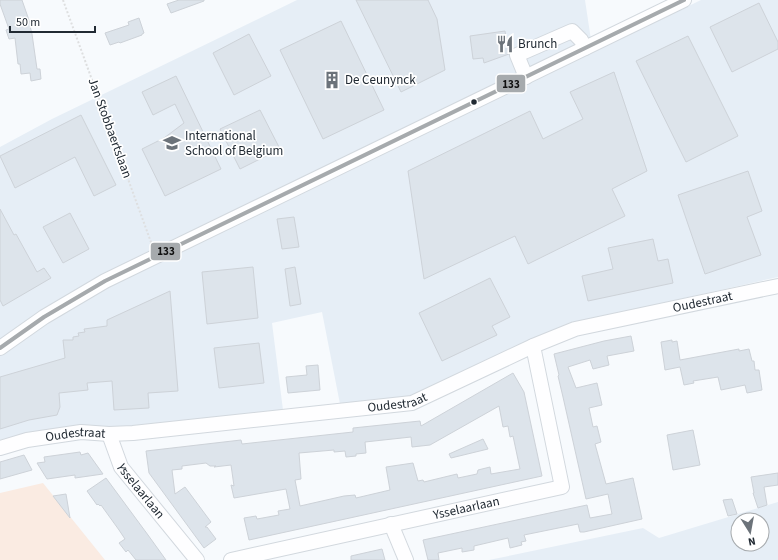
<svg xmlns="http://www.w3.org/2000/svg" width="778" height="560" viewBox="0 0 778 560" font-family="'Source Sans 3',sans-serif">
  <style>
    .built { fill: #e6eef6; fill-rule: evenodd }
    .green { fill: #faebe2 }
    .building { fill: #dde4eb; stroke: #cdd2d8; fill-rule: evenodd }
    .lines { fill: none; stroke-linecap: round; stroke-linejoin: round }
    .minor-casing { stroke: #d2d8de; stroke-width: 16 }
    .path { stroke: #dedfe0; stroke-width: 2; stroke-dasharray: 2 2; stroke-linecap: butt }
    .minor { stroke: #fefeff; stroke-width: 14 }
    .bus-1-casing { stroke: #fff; stroke-width: 7 }
    .bus-1 { stroke: #a6aaad; stroke-width: 4 }
    .bus-dot { fill: #212a33; stroke: #fff; stroke-width: 1.5 }
    .labels { text-anchor: middle; dominant-baseline: central; stroke-width: 3.5; stroke-linejoin: round; paint-order: stroke }
    .poi-label { font-size: 13px; fill: #212a33; stroke: #fff; text-anchor: start }
    .street-label { font-size: 13px; fill: #212a33; stroke: #fff }
    .line-badge { stroke: #fff; stroke-width: 1.5 }
    .pale-badge-label { font-size: 11px; text-anchor: middle; font-weight: bold; fill: #111 }
  </style>
  <rect width="100%" height="100%" fill="#f7fafd"/>
  <!-- built -->
  <path class="built" d="M297 0H585L591 40 485 96 488 103 701 0H778V277L573 323 410 397 340 404 322 312 272 323 283 410 132 426 109 428 81 425 25 433 0 440V147L52 119Z
    M778 502V560H489L643 528 659 538ZM738 520H762V544H738Z"/>
  <!-- green -->
  <path class="green" d="M43 483 105 560H0V493Z"/>
  <!-- building -->
  <path class="building" d="M0 0H22L31 26H30L32 34 37 69H40L41 79 31 81 30 73 21 74 20 64H18L15 38 9 39 6 30 9 29 0 4Z
    M179 0H204V1L171 13 167 4Z
    M356 0H428L437 19 445 70 401 92Z
    M759 3 778 42V49L732 72 710 27Z
    M139 18 144 33 142 34V35L120 43 119 42 110 45 105 33 129 25 128 22Z
    M341 21 384 110 323 139 280 50Z
    M505 31 509 54 484 63 483 58 473 59 470 36Z
    M249 34 271 76 234 95 213 53Z
    M688 36 738 136 686 162 636 61Z
    M614 72 647 171 612 189 625 216 528 264 515 236 424 279 408 171 530 111 543 139 583 119 570 92Z
    M176 76 221 169 165 196 142 149 164 138 184 123 175 104 153 115 142 92Z
    M260 110 280 149 240 169 220 129Z
    M81 115 116 185 94 196 75 157 15 188 0 156Z
    M748 171 762 211 747 217 761 255 705 274 678 195Z
    M0 209 14 235 16 234 37 272 44 268 51 278 3 306 0 300Z
    M70 213 89 249 63 263 43 227Z
    M294 217 299 247 282 249 277 219Z
    M653 239 658 261 668 259 673 283 588 301 582 276 613 269 608 248Z
    M253 267 258 318 207 324 202 272Z
    M295 267 301 304 290 306 285 269Z
    M490 278 510 317 492 326 497 335 442 361 419 313Z
    M170 291 178 391 148 393 149 408 114 410 112 381 87 383 88 390 59 393 60 407 57 415 29 420 0 429V377L65 358 63 340H73V337L79 336 78 333 85 332 84 329 107 326V320Z
    M631 336 634 351 607 356 609 365 593 369 590 360 568 367 576 388 597 383 602 405 589 408 593 427 597 426 601 442 595 444 606 484 633 478 642 519 584 532H580L578 524 524 535 526 541 521 542 522 545 510 548 508 538 474 546V550L462 552V548L438 553 439 560H428L423 540 587 505 590 518 612 514 608 494 586 499 563 397 558 376 559 375 554 354 604 341Z
    M672 340V342L677 341 680 360 739 349V351L749 349 752 361H754L755 370H759L762 390 747 393 745 385 721 390 718 377 693 381 694 383 684 385 680 367 665 370 661 342Z
    M259 343 264 383 219 388 214 348Z
    M318 365 320 390 288 393 286 377 307 375 306 366Z
    M513 373 524 392 542 476 249 540 244 518 256 516 257 519 279 515 278 511 290 509 286 489 234 498 231 485 234 486 231 465 214 467 216 466H210L206 463 182 466V469L172 470 175 494 185 487 211 522 205 527H207L216 539 204 548 149 473 146 451 241 440 242 444 353 432V428L420 421 421 426ZM499 406 503 427 508 426 510 437 513 436 520 469 491 474 490 467 478 470 477 474 458 478 457 474 424 482 423 480 418 481 413 463 386 467 390 490 356 498 355 495 344 496 300 506 295 480 301 479 299 453 334 450V452L345 451 346 457 356 456V454L366 453 365 442 411 437 412 447 430 445Z
    M693 430 700 465 673 470 667 435Z
    M483 439 488 449 451 458 449 454Z
    M80 452 81 455 88 453 103 474 75 478V475L47 479 37 463 45 462 44 457Z
    M24 455 32 470 0 479V462Z
    M778 473V485L764 487 767 505 758 508 753 493H754L751 477Z
    M106 478 148 535 166 560H136L128 550 126 552 119 543 125 539 119 530 101 505 100 506 98 504 97 505 87 491Z
    M66 494 70 518 53 496Z
    M732 499 737 514 728 516 723 500Z
    M382 549 385 560H351V556Z"/>
  <g class="lines">
    <!-- minor casing -->
    <g class="minor-casing">
      <g id="minor">
        <path d="M526 77 517 55 572 31 581 40 585 48"/>
        <path d="M0 348 44 317 105 281 684 0"/>
        <path id="s1" d="M109 434 121 467 197 560"/>
        <path id="s2" d="M0 448 27 440 81 432 109 434 133 433 412 403 533 346 575 329 778 286"/>
        <path d="M391 524 406 560"/>
        <path id="s3" d="M231 560 562 487 533 346"/>
      </g>
    </g>
    <!-- path -->
    <path class="path" d="M63 0 152 245"/>
    <!-- minor -->
    <use href="#minor" class="minor"/>
    <!-- bus-1 casing -->
    <g class="bus-1-casing">
      <path id="bus-1" d="M0 348 44 317 105 281 684 0"/>
    </g>
    <!-- bus-1 -->
    <use href="#bus-1" class="bus-1"/>
  </g>
  <!-- icons -->
  <defs>
    <g id="restaurant-bare" transform="scale(1.38)"><path d="M-5-6h1v4h1v-4h1v4h1v-4h1v5L-1.5 .5V6h-2V.5L-5-1ZM5-6V6H3V1.5H1.5Q1.5-4 5-6Z" fill="#6c737a" stroke="#fff" stroke-width="2.5" paint-order="stroke"/></g>
    <g id="building-bare" transform="scale(1.38)"><path d="M-4-6H4V6H1V3H-1V6H-4ZM-2.5-4.3h1.7v1.8h-1.7ZM.8-4.3h1.7v1.8H.8ZM-2.5-1h1.7V.8h-1.7ZM.8-1h1.7V.8H.8Z" fill="#6c737a" stroke="#fff" stroke-width="2.5" paint-order="stroke"/></g>
    <g id="school-bare" transform="scale(1.38)"><path d="M0-5L7-2L0 1L-7-2ZM-4 1L0 2.5L4 1V4Q0 6-4 4Z" fill="#6c737a" stroke="#fff" stroke-width="2.5" paint-order="stroke"/></g>
  </defs>
  <g fill-rule="evenodd">
    <use href="#restaurant-bare" x="505" y="44"/>
    <use href="#building-bare" x="332" y="80"/>
    <use href="#school-bare" x="172" y="143"/>
  </g>
  <!-- markers -->
  <circle class="bus-dot" cx="474" cy="102" r="3.5"/>
  <g class="labels">
    <!-- poi labels -->
    <g class="poi-label">
      <text x="518" y="44">Brunch</text>
      <text x="345" y="80">De Ceunynck</text>
      <text x="185" y="136">International<tspan x="185" dy="15">School of Belgium</tspan></text>
    </g>
    <!-- street labels -->
    <g class="street-label">
      <text transform="translate(110 128) rotate(70)">Jan Stobbaertslaan</text>
      <text stroke="none"><textPath href="#s2" startOffset="725">Oudestraat</textPath></text>
      <text stroke="none"><textPath href="#s2" startOffset="401">Oudestraat</textPath></text>
      <text stroke="none"><textPath href="#s2" startOffset="77">Oudestraat</textPath></text>
      <text stroke="none"><textPath href="#s1" startOffset="66">Ysselaarlaan</textPath></text>
      <text stroke="none"><textPath href="#s3" startOffset="241">Ysselaarlaan</textPath></text>
    </g>
  </g>
  <g class="line-badge">
    <rect x="496" y="74" width="30" height="19" rx="4" fill="#a6aaad"/>
    <rect x="150" y="242" width="31" height="19" rx="4" fill="#a6aaad"/>
  </g>
  <g class="pale-badge-label">
    <text x="511" y="88">133</text>
    <text x="166" y="255">133</text>
  </g>
  <!-- north arrow -->
  <g transform="translate(750 532) rotate(169)"><circle r="19" fill="#ffffff" stroke="#a6aaad"/>
  <path d="M0-3L7 15L0 10L-7 15Z" fill="#6c737a"/>
  <text y="-6" font-size="11" font-weight="bold" text-anchor="middle" fill="#212a33">N</text>
  </g>
  <!-- scale -->
  <path d="M10 26v6h85v-6" fill="none" stroke="#212a33" stroke-width="2"/>
  <text x="16" y="26" font-size="12" fill="#212a33" stroke="#ffffff" stroke-width="3" paint-order="stroke">50 m</text>
</svg>
